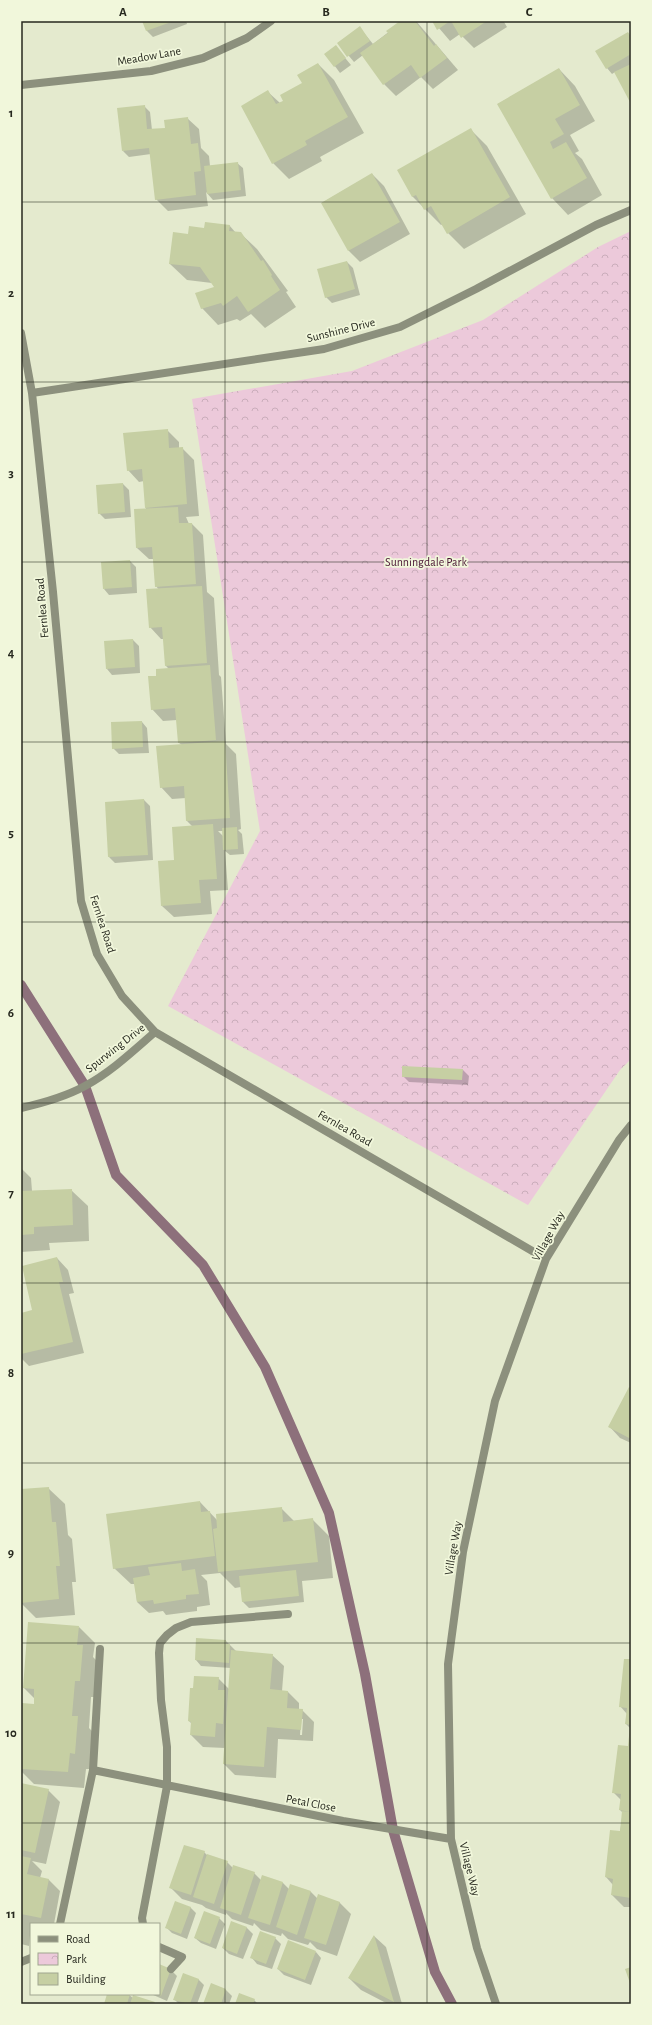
<svg xmlns="http://www.w3.org/2000/svg" width="652" height="2025" viewBox="0 0 652 2025" font-family="'Alegreya Sans',sans-serif">
  <style>
    .park { fill: url(#park-crowns) }
    .shadow { fill: #0003; fill-rule: evenodd }
    .lines { fill: none; stroke-linecap: round; stroke-linejoin: round }
    .stream { stroke: #8d707b; stroke-width: 10 }
    .building { fill: #c6cfa3 }
    .minor { stroke: #8c907d; stroke-width: 8 }
    .grid { fill: none; stroke: #27291f; stroke-width: 1; stroke-opacity: 0.55 }
    .labels { text-anchor: middle; dominant-baseline: central; stroke-width: 3.5; stroke-linejoin: round; paint-order: stroke }
    .street-label { font-size: 12px; fill: #27291f; stroke: #f1f7db }
    .park-label { font-size: 12px; fill: #491433; stroke: #f1f7db }
    .neatline { fill: none; stroke: #27291f; stroke-width: 1.5 }
    .grid-label { font-size: 13px; text-anchor: middle; font-weight: bold; fill: #27291f }
  </style>
  <defs>
    <pattern id="park-crowns" width="20" height="18" patternUnits="userSpaceOnUse"><rect width="20" height="18" fill="#ecc9da"/><path d="M2 6a3 3 0 1 1 6 0M12 15a3 3 0 1 1 6 0" fill="none" stroke="#caadbb"/></pattern>
  </defs>
  <rect width="100%" height="100%" fill="#e4eace"/>
  <!-- park -->
  <path class="park" d="M631 231V1059L620 1070 528 1205 168 1006 260 831 192 399 352 371 483 320 598 247Z"/>
  <!-- shadow -->
  <path class="shadow" d="M143 21H186L187 24 153 37 147 31Z
    M403 21H416L458 70 433 89 421 77 396 96 384 84 363 55 354 62 338 43 360 28 373 44Z
    M433 21H505L504 22 507 27 474 48 460 34 450 41Z
    M628 33 631 37V102L615 72 612 74 607 68Z
    M336 47 351 65 340 73 326 54Z
    M318 64 334 80 364 133 320 157 322 161 289 179 273 163 268 92 280 103 284 101 303 83Z
    M559 69 575 86 595 121 570 135 579 151 575 153 582 159 602 195 568 215 552 198 498 104Z
    M144 106 150 112 152 130 166 129 187 118 199 129 201 148 209 156 210 166 237 163 243 168 246 196 213 200 206 192 208 206 168 211 156 199 151 154 129 157 123 151Z
    M470 129 487 146 526 214 464 249 448 233 443 224 441 225 412 196Z
    M372 174 384 186 410 234 360 262 349 251 322 203Z
    M229 225 236 233H240L257 249 288 291 286 292 296 307 265 328 251 314 240 321 237 319 218 325 202 308 215 287 212 283 187 280 170 264 189 235 205 229Z
    M347 262 353 268 360 295 332 303 326 297Z
    M167 430 179 442V448H182L194 460 199 516 186 517 189 524H192L203 535 207 592 214 598 219 675 221 677 226 744 236 754 241 829 238 830 242 834 244 854 230 855 225 851 228 890 210 891 212 914 174 917 162 906 175 861 193 827 187 821 186 798 172 799 161 787 182 745 179 743 177 720 163 721 152 709 157 677 169 669 166 666 164 639H161L150 627 159 590 156 586 154 559H149L137 548 146 510 144 481 139 482 128 470ZM218 831H223V836Z
    M123 484 129 490 131 517 105 519 99 513Z
    M130 561 136 567 137 593 109 595 104 589Z
    M133 640 139 646 140 673 112 675 107 669Z
    M142 722 147 728 149 753 119 754 113 748Z
    M144 800 150 806 153 860 115 863 109 857Z
    M463 1070 469 1076 468 1085 409 1082 403 1076Z
    M21 1168 31 1178 32 1191 71 1190 88 1206 89 1241 49 1243 50 1250 21 1252Z
    M57 1258 68 1270 74 1293 69 1294 84 1353 29 1366 21 1358V1314L34 1311Z
    M631 1389V1443L620 1438 609 1426Z
    M48 1488 65 1504 68 1535 72 1539 76 1582H72L75 1615 36 1618 21 1603V1490Z
    M200 1502 217 1520 281 1508 294 1521 312 1519 329 1536 333 1578 302 1581 304 1602 249 1608 243 1602 241 1587 235 1588 220 1573 201 1575 207 1581 210 1605 197 1607V1611L166 1615 163 1611 149 1613 137 1602 135 1584H131L114 1568Z
    M79 1627 95 1643 93 1657 99 1663 96 1697H91L89 1728 94 1733 91 1769H86L84 1788 34 1784 21 1771 23 1705H34L35 1699 24 1688Z
    M226 1641 236 1651 272 1655 284 1666 282 1691 288 1692 299 1703V1710H302L314 1722 313 1741 278 1739 276 1778 235 1775 224 1764 225 1748 203 1747 191 1735 192 1724 189 1721 194 1689 218 1678 229 1689 231 1668 201 1666 196 1660ZM301 1719H303L302 1735H300Z
    M631 1660V1907H624L612 1895 613 1885 606 1877 620 1832 623 1813 620 1810 621 1800 613 1792 629 1747 631 1729 626 1724 627 1714 620 1706Z
    M21 1784 48 1790 60 1802 46 1864 32 1861 42 1871 40 1878 49 1880 60 1891 54 1924H31L29 1946 21 1944Z
    M204 1852 207 1855 227 1862 233 1868 254 1873 261 1880 283 1883 289 1889 311 1892 318 1899 339 1902 351 1914 337 1956 317 1949 310 1942 308 1945 288 1939 282 1933 281 1936 261 1930 254 1923 253 1926 232 1919 226 1913V1915L206 1908 202 1905 182 1899 171 1888Z
    M190 1907 196 1913 187 1939 172 1933 166 1927Z
    M219 1918 225 1924 216 1949 201 1943 195 1938Z
    M232 1922 247 1928 253 1934 243 1959 229 1954 223 1948Z
    M374 1936 386 1947 402 2004H388L361 1990 349 1978Z
    M275 1938 281 1944 272 1969 257 1964 252 1958Z
    M316 1952 321 1958 311 1985 284 1975 278 1969Z
    M159 1965 171 1970 177 1976 167 2001 151 1994H159Z
    M198 1979 204 1985 197 2004H179L175 2000Z
    M211 1985 226 1990 232 1996 229 2004H204Z
    M108 1994H128L133 1998 155 2004H105Z
    M254 2000 258 2004H236Z"/>
  <g class="lines">
    <!-- stream -->
    <path class="stream" d="M21 985 85 1086 116 1175 203 1265 265 1367 329 1513 365 1674 393 1830 435 1972 452 2004"/>
  </g>
  <!-- building -->
  <path class="building" d="M142 21H174L146 31Z
    M400 21H415L434 46 436 44 447 58 420 78 411 65 383 85 360 53 388 33 386 31Z
    M432 21H450L437 30Z
    M451 21H487L461 38Z
    M360 26 370 41 347 57 337 43Z
    M628 32 631 37V54L606 69 595 51Z
    M336 45 346 58 334 67 324 54Z
    M318 63 348 117 305 141 307 145 272 164 241 106 268 90 276 104 283 101 280 95 302 83 297 75Z
    M631 64V104L614 72Z
    M559 68 580 105 555 119 564 134 550 142 553 149 566 142 587 178 551 199 497 104Z
    M145 105 147 129 165 128 164 120 188 117 191 144 198 143 201 171 194 172 196 195 155 200 149 148 122 151 117 108Z
    M471 128 510 197 447 234 431 206 424 210 416 195 412 197 397 170Z
    M238 162 241 190 207 194 204 166Z
    M372 173 400 222 348 251 321 203Z
    M205 222 230 225 229 231 241 232 261 261 263 260 272 275 271 276 280 290 248 312 237 296 223 306 221 303 201 309 195 293 214 287 200 267 169 264 173 232 188 234 189 226 204 228Z
    M347 261 355 289 325 298 317 269Z
    M168 429 169 448 183 447 187 504 145 508 142 469 127 471 123 433Z
    M123 483 125 512 98 514 96 485Z
    M178 507 179 523H192L196 584 155 587 152 547 136 548 134 509Z
    M130 560 132 587 103 589 101 562Z
    M202 586 207 663 165 666 162 627 149 628 146 589Z
    M133 639 135 667 106 669 104 641Z
    M210 665 216 740 178 743 175 708 151 710 148 676H156V669Z
    M142 721 143 747 112 749 111 722Z
    M225 741 230 818 186 821 184 786 160 788 156 746Z
    M144 799 148 855 108 857 105 802Z
    M213 824 217 879 199 880 201 903 161 906 158 861 174 860 172 827Z
    M237 827 238 849 223 850 222 828Z
    M402 1066 463 1069 462 1080 402 1077Z
    M72 1189 73 1225 34 1227V1234L21 1235V1191Z
    M57 1257 63 1282H59L73 1342 21 1354V1313L32 1310 22 1266Z
    M629 1387 631 1388V1439L608 1427Z
    M49 1487 52 1522H56L60 1566H56L59 1599 21 1603V1489Z
    M200 1501 201 1512 210 1511 215 1556 113 1569 106 1514Z
    M282 1507 283 1522 313 1518 318 1562 218 1572 213 1529 217 1528 216 1514Z
    M181 1563 182 1571 195 1569 199 1594 186 1595V1599L154 1604 153 1600 137 1602 133 1578 150 1575 148 1567Z
    M296 1570 299 1596 242 1602 239 1576Z
    M28 1622 79 1626 77 1645H83L80 1681H75L72 1716H78L75 1754 70 1753 68 1772 21 1769 22 1703 34 1704V1689L23 1688Z
    M196 1638 226 1640V1644H230L229 1663 195 1660Z
    M231 1650 273 1654 270 1689 288 1691 287 1708 303 1709 301 1730 267 1727 264 1767 223 1764Z
    M624 1659H631V1725L625 1724 627 1708 619 1707Z
    M194 1676 219 1677 218 1690H225L223 1724 216 1723 215 1737 190 1735 191 1722 188 1721 190 1688H193Z
    M630 1726H631V1812L619 1810 621 1794 612 1793 618 1745 628 1746Z
    M21 1783 49 1789 35 1853 21 1850Z
    M622 1811 631 1812V1898L611 1895 613 1879 605 1877 610 1830 620 1831Z
    M184 1845 205 1851 191 1895 169 1888Z
    M207 1854 228 1861 214 1904 193 1897Z
    M21 1856 31 1858 27 1874 49 1879 41 1918 21 1914Z
    M233 1865 255 1872 241 1915 220 1908Z
    M262 1875 283 1882 270 1925 248 1918Z
    M290 1884 311 1891 297 1935 276 1927Z
    M318 1894 340 1902 326 1945 304 1938Z
    M175 1901 191 1907 181 1934 165 1928Z
    M204 1911 220 1917 210 1944 194 1938Z
    M231 1921 247 1927 237 1954 222 1948Z
    M260 1931 276 1937 266 1964 250 1958Z
    M374 1935 394 2002 348 1978Z
    M288 1940 316 1951 305 1980 277 1969Z
    M159 1964 171 1969 161 1996 159 1995Z
    M631 1967V1986L625 1969Z
    M183 1973 199 1979 190 2004 173 2000Z
    M211 1983 226 1989 221 2004H203Z
    M239 1993 255 1999 253 2004H235Z
    M107 1994H130L127 2004H104Z
    M133 1995 155 2002 154 2004H130Z"/>
  <g class="lines">
    <!-- minor -->
    <path class="minor" d="M21 85 151 71 203 58 247 38 271 21
      M21 333 32 393 53 592 81 901 97 954 122 996 155 1032 546 1259
      M32 393 324 349 400 327 476 289 596 225 631 210
      M21 1108C43 1103 65 1097 85 1086 111 1072 133 1051 155 1032
      M93 1770 343 1821 451 1839
      M60 1924 93 1770 100 1649
      M143 1924 142 1918 167 1786V1747L161 1700 159 1653 160 1643 167 1635 176 1628 191 1622 288 1614
      M159 1947 182 1957 171 1969
      M21 1962 31 1958
      M496 2004 477 1948 451 1839 448 1664 463 1552 495 1401 546 1259 619 1140 631 1125"/>
  </g>
  <!-- grid -->
  <path class="grid" d="M225 21V2004M427 21V2004M21 202H631M21 382H631M21 562H631M21 742H631M21 922H631M21 1103H631M21 1283H631M21 1463H631M21 1643H631M21 1823H631"/>
  <g class="labels">
    <!-- street labels -->
    <g class="street-label">
      <text transform="translate(149 56) rotate(-10)">Meadow Lane</text>
      <text transform="translate(341 330) rotate(-14)">Sunshine Drive</text>
      <text transform="translate(42 608) rotate(-95)">Fernlea Road</text>
      <text transform="translate(103 924) rotate(72)">Fernlea Road</text>
      <text transform="translate(115 1048) rotate(-38)">Spurwing Drive</text>
      <text transform="translate(345 1128) rotate(30)">Fernlea Road</text>
      <text transform="translate(548 1236) rotate(-61)">Village Way</text>
      <text transform="translate(453 1548) rotate(-80)">Village Way</text>
      <text transform="translate(311 1803) rotate(11)">Petal Close</text>
      <text transform="translate(470 1869) rotate(76)">Village Way</text>
    </g>
    <!-- park labels -->
    <g class="park-label">
      <text x="426" y="562">Sunningdale Park</text>
    </g>
  </g>
  <!-- border -->
  <rect width="652" height="2025" fill="none" stroke="#f1f7db" stroke-width="44"/>
  <!-- legend -->
  <rect x="30" y="1923" width="130" height="72" fill="#f1f7db" stroke="#a0a590"/>
  <rect x="38" y="1936" width="20" height="6" fill="#8c907d" stroke="#a0a590"/>
  <text x="66" y="1943" font-size="12" fill="#27291f">Road</text>
  <rect x="38" y="1953" width="20" height="12" fill="url(#park-crowns)" stroke="#a0a590"/>
  <text x="66" y="1963" font-size="12" fill="#27291f">Park</text>
  <rect x="38" y="1973" width="20" height="12" fill="#c6cfa3" stroke="#a0a590"/>
  <text x="66" y="1983" font-size="12" fill="#27291f">Building</text>
  <rect x="22" y="22" width="608" height="1981" class="neatline"/>
  <g class="grid-label">
    <text x="123" y="16">A</text>
    <text x="326" y="16">B</text>
    <text x="529" y="16">C</text>
    <text x="11" y="117">1</text>
    <text x="11" y="297">2</text>
    <text x="11" y="477">3</text>
    <text x="11" y="657">4</text>
    <text x="11" y="837">5</text>
    <text x="11" y="1017">6</text>
    <text x="11" y="1197">7</text>
    <text x="11" y="1377">8</text>
    <text x="11" y="1557">9</text>
    <text x="11" y="1737">10</text>
    <text x="11" y="1918">11</text>
  </g>
</svg>
